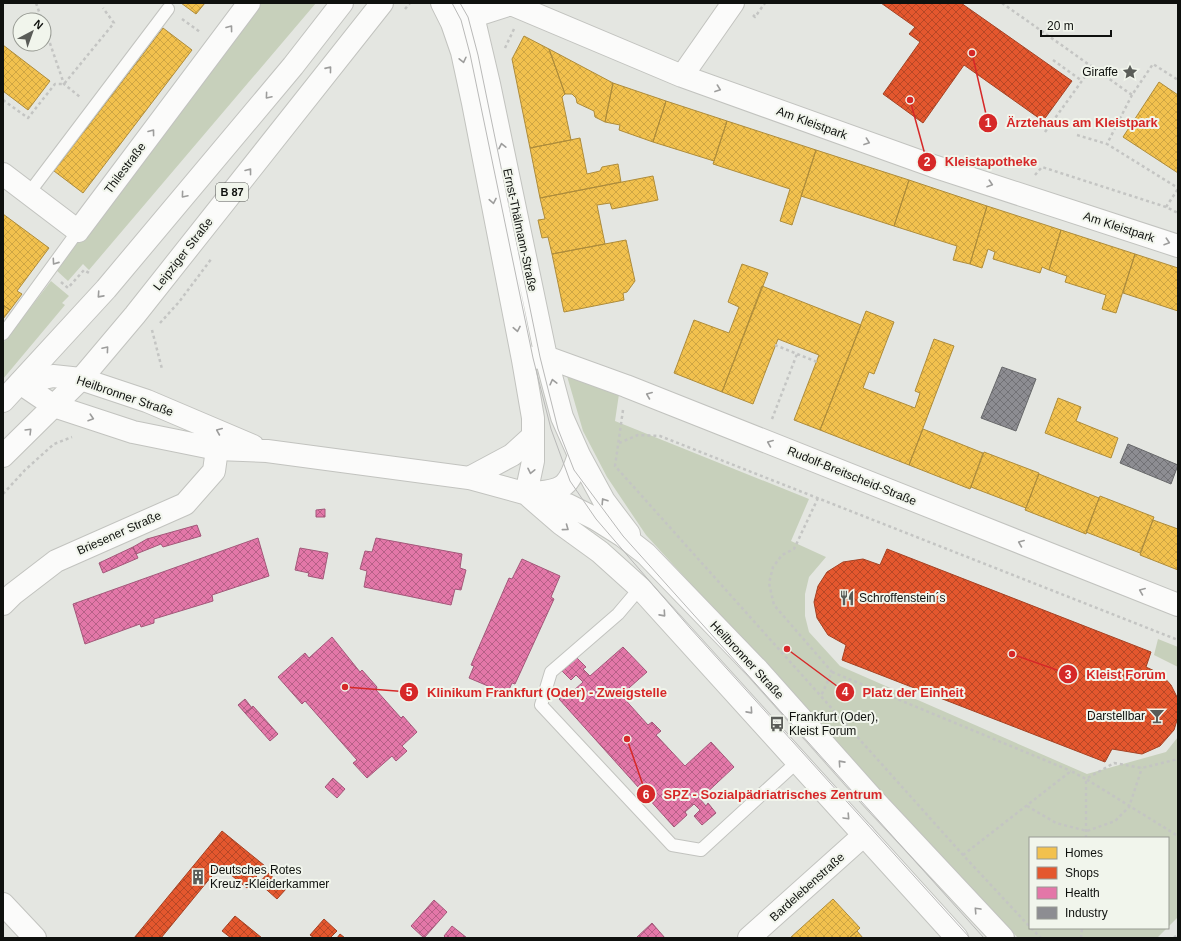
<svg xmlns="http://www.w3.org/2000/svg" width="1181" height="941" viewBox="0 0 1181 941" font-family="Helvetica,sans-serif">
  <style>
    .green { fill: #c7d0bb }
    .homes { fill: url(#homes-cross-hatch); stroke: #ae8c3b }
    .shops { fill: url(#shops-cross-hatch); stroke: #a44224 }
    .health { fill: url(#health-cross-hatch); stroke: #a3587a }
    .industry { fill: url(#industry-cross-hatch); stroke: #67686a }
    .lines { fill: none; stroke-linecap: round; stroke-linejoin: round }
    .service-casing { stroke: #c2c3bf; stroke-width: 14 }
    .minor-casing { stroke: #c2c3bf; stroke-width: 24 }
    .tertiary-casing { stroke: #c2c3bf; stroke-width: 24 }
    .primary-casing { stroke: #c2c3bf; stroke-width: 24 }
    .path { stroke: #c4c5c3; stroke-width: 2.5; stroke-dasharray: 3 3; stroke-linecap: butt }
    .service { stroke: #fbfbfa; stroke-width: 12 }
    .minor { stroke: #fbfbfa; stroke-width: 22 }
    .tertiary { stroke: #fbfbfa; stroke-width: 22 }
    .primary { stroke: #fbfbfa; stroke-width: 22 }
    .tram { stroke: #b9b9b8; stroke-width: 1 }
    .oneway { stroke: #9d9d9c }
    .labels { text-anchor: middle; dominant-baseline: central; stroke-width: 4; stroke-linejoin: round; paint-order: stroke }
    .shield { fill: #f1f5ec; stroke: #535551; stroke-width: 1 }
    .shield-label { font-size: 11px; font-weight: bold; fill: #0f110e }
    .poi-label { font-size: 12px; fill: #0f110e; stroke: #f1f5ec; text-anchor: start }
    .street-label { font-size: 12px; fill: #0f110e; stroke: #f1f5ec }
    .leader { fill: none; stroke: #d62828; stroke-width: 1.5 }
    .callout-dot { fill: #d62828; stroke: #f1f5ec; stroke-width: 1.5 }
    .mark-label { font-size: 12px; text-anchor: middle; font-weight: bold; fill: #fff }
    .callout-label { font-size: 13px; text-anchor: middle; font-weight: bold; fill: #d62828; stroke: #f1f5ec; stroke-width: 4; stroke-linejoin: round; paint-order: stroke }
  </style>
  <defs>
    <pattern id="homes-cross-hatch" width="8" height="8" patternUnits="userSpaceOnUse"><rect width="8" height="8" fill="#f2c14e"/><path d="M0 0l8 8M0 8l8-8" fill="none" stroke="#cea543"/></pattern>
    <pattern id="shops-cross-hatch" width="8" height="8" patternUnits="userSpaceOnUse"><rect width="8" height="8" fill="#e4572e"/><path d="M0 0l8 8M0 8l8-8" fill="none" stroke="#b74726"/></pattern>
    <pattern id="health-cross-hatch" width="8" height="8" patternUnits="userSpaceOnUse"><rect width="8" height="8" fill="#e377a8"/><path d="M0 0l8 8M0 8l8-8" fill="none" stroke="#b66087"/></pattern>
    <pattern id="industry-cross-hatch" width="8" height="8" patternUnits="userSpaceOnUse"><rect width="8" height="8" fill="#8d8d92"/><path d="M0 0l8 8M0 8l8-8" fill="none" stroke="#727276"/></pattern>
  </defs>
  <rect width="100%" height="100%" fill="#e4e6e1"/>
  <!-- green -->
  <path class="green" d="M261 3H316L89 270 83 264 68 281 55 269Z
    M51 281 69 296 62 303 65 305 3 379V343Z
    M567 376 619 394 615 421 809 499 791 541 826 557 809 577 805 594V616L809 632 840 666 1087 774 1166 752 1178 737V917L1168 927V838H1030V928H1167L1157 938H1018L916 831 646 535 607 477 583 431Z
    M1158 639 1178 647V667L1154 655Z"/>
  <!-- homes -->
  <path class="homes" d="M181 3H205L196 14Z
    M163 28 192 50 83 193 54 171Z
    M524 36 549 49 565 94 562 97 571 140 530 148 512 59Z
    M3 45 50 81 28 110 3 91Z
    M549 49 613 83 605 122 595 117 594 111 577 103 576 98 572 94H565Z
    M1159 82 1178 95V173L1123 137Z
    M613 83 666 101 653 142 619 130 620 125 605 122Z
    M666 101 727 121 714 161 653 142Z
    M727 121 816 150 792 225 780 221 790 189 713 164Z
    M580 138 587 174 600 171 602 167 618 164 621 182 540 198 530 148Z
    M816 150 909 180 894 226 801 196Z
    M653 176 658 200 612 209 610 203 597 205 605 244 552 254 548 237 542 238 538 220 545 219 540 198Z
    M909 180 987 206 970 264 953 260 957 246 894 226Z
    M987 206 1061 230 1049 270 1042 267 1040 273 993 259 995 252 988 249 982 268 970 264Z
    M3 214 49 248 17 291 22 294 10 310 3 305Z
    M1061 230 1135 254 1116 313 1102 309 1106 295 1065 282 1067 276 1049 270Z
    M626 240 635 281 627 292 623 293 624 300 564 312 552 254Z
    M1135 254 1178 268V311L1123 293Z
    M742 264 768 273 722 392 674 373 694 320 729 333 739 307 728 302Z
    M762 286 861 325 820 430 794 420 819 355 778 339 753 404 722 392Z
    M3 305 10 310 3 319Z
    M866 311 894 322 874 374 869 372 863 388 915 408 920 393 915 391 934 339 954 346 909 465 820 430Z
    M1058 398 1081 407 1076 421 1118 438 1111 458 1045 433Z
    M923 429 983 453 970 489 909 465Z
    M984 452 1039 473 1026 508 971 487Z
    M1039 474 1099 498 1086 534 1025 510Z
    M1100 496 1154 517 1140 553 1086 532Z
    M1153 520 1178 529V570L1140 555Z
    M833 899 860 928 857 931 849 938H790Z
    M857 931 863 938H849Z"/>
  <!-- shops -->
  <path class="shops" d="M881 3H961L1072 81 1043 121 964 65 923 123 883 94 920 42 909 34 915 27Z
    M887 549 1151 652 1146 667 1161 674 1171 685 1178 699V717L1174 730 1160 746 1142 754 1112 749 1105 762 842 660 846 645 828 635 817 618 814 602 818 586 827 572 843 562 863 559 880 565Z
    M222 831 265 866 247 888 220 866 161 938H134Z
    M268 873 286 889 277 899 259 883Z
    M235 916 262 938H231L222 931Z
    M324 919 337 931 330 938H314L310 935Z
    M340 934 345 938H337Z"/>
  <!-- health -->
  <path class="health" d="M325 509V517H316V510Z
    M197 525 201 536 163 547 161 544 136 554 133 547 147 539Z
    M258 538 269 576 212 595 213 601 154 619V623L141 627 140 624 85 644 73 604Z
    M376 538 462 554 460 568 466 570 461 590 455 589 451 605 364 587 367 571 360 569 365 551 372 552Z
    M133 547 138 558 103 573 99 563Z
    M300 548 328 553 323 579 308 576 309 573 295 570Z
    M522 559 560 576 551 597 554 599 515 684 512 683 507 694 469 678 474 666 471 665 509 578 512 579Z
    M332 637 360 672 362 670 377 687 376 690 401 718 403 716 417 732 402 746 407 751 396 761 392 756 367 778 353 763 357 760 305 701 302 704 278 677 305 653 309 658Z
    M623 647 647 672 621 695 648 725 652 722 661 731 656 735 685 766 711 742 734 767 700 799 706 806 708 803 716 813 702 825 694 816 700 810 694 804 685 812 687 815 674 827 559 699 570 689 572 692 583 682 576 675 571 680 562 671 577 658 586 667 583 669 590 676Z
    M245 699 252 708 245 713 238 705Z
    M253 706 278 734 270 741 245 713Z
    M333 778 345 789 337 798 325 787Z
    M434 900 447 912 424 938 411 926Z
    M652 923 665 938H636Z
    M452 926 467 938H446L444 936Z"/>
  <!-- industry -->
  <path class="industry" d="M1002 367 1036 379 1016 431 981 418Z
    M1128 444 1178 465 1171 484 1120 463Z"/>
  <g class="lines">
    <!-- service casing -->
    <g class="service-casing">
      <path id="service" d="M29 193 168 9
        M3 334 78 231
        M640 588 618 614 551 672 541 705 672 845 701 850 797 762"/>
    </g>
    <!-- minor casing -->
    <g class="minor-casing">
      <path id="minor" d="M455 22 511 4 682 76 933 166 1178 246
        M682 76 733 3
        M3 174 78 231 249 3
        M531 358 546 357 626 386 1178 605
        M3 604 13 594 56 561 185 504 214 471 217 449
        M3 904 35 938
        M749 938 864 835"/>
    </g>
    <!-- tertiary casing -->
    <g class="tertiary-casing">
      <path id="tertiary" d="M442 3 452 23 462 52 473 103 523 360 533 418V461L526 494
        M466 3 473 16 489 84 546 357 562 417 579 455 604 501 629 534
        M20 383 54 406 133 432 217 449 267 451 469 478 568 505 596 519 623 536 646 554 758 670 872 798 1003 938
        M20 383 53 376 81 379 147 401 253 446
        M469 478 512 455 533 436
        M531 493C565 491 569 486 579 455
        M530 497 560 523 600 552 640 588 957 938"/>
    </g>
    <!-- primary casing -->
    <g class="primary-casing">
      <path id="primary" d="M3 401 106 289 293 66 342 3
        M3 456 81 379 135 315 382 3"/>
    </g>
    <!-- path -->
    <path class="path" d="M36 3 42 20
      M1002 3 1132 95 1153 64 1178 80
      M405 9 410 3
      M753 15 755 17 765 3
      M182 19 200 32
      M44 26 64 84 80 97
      M505 48 514 29
      M1053 60 1082 81
      M1132 95 1107 144 1178 188
      M3 100 28 118 55 84H64L114 23 103 8
      M1045 132 1092 67
      M1077 135 1107 144
      M1035 175 1042 167 1166 207 1178 213
      M1166 207 1178 189
      M61 282 68 288 84 270 89 273
      M160 323 179 302 212 258
      M152 330 162 369
      M775 345 817 362
      M623 410 615 466 963 855 1030 927
      M772 419 797 354
      M619 443 638 435 660 436 1178 640
      M3 494 25 470 54 444 72 437
      M818 498 794 549 782 555 773 567 769 583 774 605 832 672 821 696
      M832 672 1071 771
      M1027 806 1056 823 1087 831 1115 821 1129 807 1142 768
      M1086 838V779L1178 836
      M963 855 1071 771 1086 779 1114 763 1142 768 1178 759
      M1031 928 1041 938
      M1081 938 1082 928
      M1174 938 1178 934"/>
    <!-- service -->
    <use href="#service" class="service"/>
    <!-- minor -->
    <use href="#minor" class="minor"/>
    <!-- tertiary -->
    <use href="#tertiary" class="tertiary"/>
    <!-- primary -->
    <use href="#primary" class="primary"/>
    <!-- tram -->
    <path class="tram" d="M452 3 461 20 470 54 533 358 551 429 570 481 596 519 690 628 970 938
      M460 3 468 17 478 55 540 357 558 429 574 470 623 536 984 938"/>
  </g>
  <!-- one-way arrows -->
  <defs><path id="oneway-chevron" d="M-2-3.5L2.5 0L-2 3.5" fill="none" stroke-width="1.6" stroke-linecap="round" stroke-linejoin="round"/></defs>
  <g class="oneway">
    <use href="#oneway-chevron" transform="translate(230 28) rotate(-53)"/>
    <use href="#oneway-chevron" transform="translate(463 60) rotate(77)"/>
    <use href="#oneway-chevron" transform="translate(329 69) rotate(-51)"/>
    <use href="#oneway-chevron" transform="translate(718 89) rotate(20)"/>
    <use href="#oneway-chevron" transform="translate(268 96) rotate(130)"/>
    <use href="#oneway-chevron" transform="translate(152 132) rotate(-53)"/>
    <use href="#oneway-chevron" transform="translate(867 142) rotate(20)"/>
    <use href="#oneway-chevron" transform="translate(502 146) rotate(-102)"/>
    <use href="#oneway-chevron" transform="translate(249 171) rotate(-52)"/>
    <use href="#oneway-chevron" transform="translate(990 184) rotate(18)"/>
    <use href="#oneway-chevron" transform="translate(184 195) rotate(130)"/>
    <use href="#oneway-chevron" transform="translate(493 201) rotate(79)"/>
    <use href="#oneway-chevron" transform="translate(1167 242) rotate(18)"/>
    <use href="#oneway-chevron" transform="translate(55 262) rotate(125)"/>
    <use href="#oneway-chevron" transform="translate(100 295) rotate(132)"/>
    <use href="#oneway-chevron" transform="translate(517 329) rotate(79)"/>
    <use href="#oneway-chevron" transform="translate(106 349) rotate(-50)"/>
    <use href="#oneway-chevron" transform="translate(553 382) rotate(-104)"/>
    <use href="#oneway-chevron" transform="translate(649 395) rotate(-158)"/>
    <use href="#oneway-chevron" transform="translate(91 418) rotate(18)"/>
    <use href="#oneway-chevron" transform="translate(29 431) rotate(-45)"/>
    <use href="#oneway-chevron" transform="translate(219 431) rotate(-157)"/>
    <use href="#oneway-chevron" transform="translate(770 443) rotate(-158)"/>
    <use href="#oneway-chevron" transform="translate(531 471) rotate(102)"/>
    <use href="#oneway-chevron" transform="translate(604 501) rotate(-123)"/>
    <use href="#oneway-chevron" transform="translate(566 528) rotate(36)"/>
    <use href="#oneway-chevron" transform="translate(1021 543) rotate(-158)"/>
    <use href="#oneway-chevron" transform="translate(1142 591) rotate(-158)"/>
    <use href="#oneway-chevron" transform="translate(663 614) rotate(48)"/>
    <use href="#oneway-chevron" transform="translate(750 711) rotate(48)"/>
    <use href="#oneway-chevron" transform="translate(841 763) rotate(-132)"/>
    <use href="#oneway-chevron" transform="translate(847 817) rotate(47)"/>
    <use href="#oneway-chevron" transform="translate(977 910) rotate(-133)"/>
  </g>
  <!-- icons -->
  <defs>
    <g id="sight-bare" transform="scale(1.2)"><path d="M0-6L1.8-2.2L6-1.7L2.9 1.2L3.7 5.4L0 3.3L-3.7 5.4L-2.9 1.2L-6-1.7L-1.8-2.2Z" fill="#5a5c58" stroke="#f1f5ec" stroke-width="2.5" paint-order="stroke"/></g>
    <g id="restaurant-bare" transform="scale(1.2)"><path d="M-5-6h1v4h1v-4h1v4h1v-4h1v5L-1.5 .5V6h-2V.5L-5-1ZM5-6V6H3V1.5H1.5Q1.5-4 5-6Z" fill="#5a5c58" stroke="#f1f5ec" stroke-width="2.5" paint-order="stroke"/></g>
    <g id="bar-bare" transform="scale(1.2)"><path d="M-6-5H6L.8 .8V4.5H3.5V6h-7V4.5H-.8V.8Z" fill="#5a5c58" stroke="#f1f5ec" stroke-width="2.5" paint-order="stroke"/></g>
    <g id="bus-bare" transform="scale(1.2)"><path d="M-5-6H5V4H4V6H2V4H-2V6H-4V4H-5ZM-3.5-4V0h7V-4ZM-3.5 1.2v1.5H-2V1.2ZM2 1.2v1.5H3.5V1.2Z" fill="#5a5c58" stroke="#f1f5ec" stroke-width="2.5" paint-order="stroke"/></g>
    <g id="building-bare" transform="scale(1.2)"><path d="M-4-6H4V6H1V3H-1V6H-4ZM-2.5-4.3h1.7v1.8h-1.7ZM.8-4.3h1.7v1.8H.8ZM-2.5-1h1.7V.8h-1.7ZM.8-1h1.7V.8H.8Z" fill="#5a5c58" stroke="#f1f5ec" stroke-width="2.5" paint-order="stroke"/></g>
  </defs>
  <g fill-rule="evenodd">
    <use href="#sight-bare" x="1130" y="72"/>
    <use href="#restaurant-bare" x="847" y="598"/>
    <use href="#bar-bare" x="1157" y="716"/>
    <use href="#bus-bare" x="777" y="724"/>
    <use href="#building-bare" x="198" y="877"/>
  </g>
  <g class="labels">
    <!-- shield labels -->
    <rect class="shield" x="216" y="183" width="32" height="18" rx="3"/>
    <g class="shield-label">
      <text x="232" y="192">B 87</text>
    </g>
    <!-- poi labels -->
    <g class="poi-label">
      <text x="1118" y="72" text-anchor="end">Giraffe</text>
      <text x="859" y="598">Schroffenstein´s</text>
      <text x="1145" y="716" text-anchor="end">Darstellbar</text>
      <text x="789" y="717">Frankfurt (Oder),<tspan x="789" dy="14">Kleist Forum</tspan></text>
      <text x="210" y="870">Deutsches Rotes<tspan x="210" dy="14">Kreuz -Kleiderkammer</tspan></text>
    </g>
    <!-- street labels -->
    <g class="street-label">
      <text transform="translate(812 123) rotate(20)">Am Kleistpark</text>
      <text transform="translate(125 168) rotate(-53)">Thilestraße</text>
      <text transform="translate(1119 227) rotate(18)">Am Kleistpark</text>
      <text transform="translate(520 230) rotate(78)">Ernst-Thälmann-Straße</text>
      <text transform="translate(183 254) rotate(-52)">Leipziger Straße</text>
      <text transform="translate(125 396) rotate(19)">Heilbronner Straße</text>
      <text transform="translate(852 476) rotate(22)">Rudolf-Breitscheid-Straße</text>
      <text transform="translate(119 533) rotate(-24)">Briesener Straße</text>
      <text transform="translate(747 660) rotate(47)">Heilbronner Straße</text>
      <text transform="translate(807 887) rotate(-42)">Bardelebenstraße</text>
    </g>
  </g>
  <!-- callouts -->
  <path class="leader" d="M972 53L988 123M910 100L927 162M1012 654L1068 674M787 649L845 692M345 687L409 692M627 739L646 794"/>
  <g class="callout-dot">
    <circle cx="972" cy="53" r="4"/>
    <circle cx="910" cy="100" r="4"/>
    <circle cx="1012" cy="654" r="4"/>
    <circle cx="787" cy="649" r="4"/>
    <circle cx="345" cy="687" r="4"/>
    <circle cx="627" cy="739" r="4"/>
    <circle cx="988" cy="123" r="10"/>
    <circle cx="927" cy="162" r="10"/>
    <circle cx="1068" cy="674" r="10"/>
    <circle cx="845" cy="692" r="10"/>
    <circle cx="409" cy="692" r="10"/>
    <circle cx="646" cy="794" r="10"/>
  </g>
  <g class="mark-label">
    <text x="988" y="127">1</text>
    <text x="927" y="166">2</text>
    <text x="1068" y="679">3</text>
    <text x="845" y="696">4</text>
    <text x="409" y="696">5</text>
    <text x="646" y="799">6</text>
  </g>
  <g class="callout-label">
    <text x="1082" y="127">Ärztehaus am Kleistpark</text>
    <text x="991" y="166">Kleistapotheke</text>
    <text x="1126" y="679">Kleist Forum</text>
    <text x="913" y="697">Platz der Einheit</text>
    <text x="547" y="697">Klinikum Frankfurt (Oder) - Zweigstelle</text>
    <text x="773" y="799">SPZ - Sozialpädriatrisches Zentrum</text>
  </g>
  <!-- border -->
  <rect width="1181" height="941" fill="none" stroke="#0f110e" stroke-width="8"/>
  <!-- legend -->
  <rect x="1029" y="837" width="140" height="92" fill="#f1f5ec" stroke="#979a93"/>
  <rect x="1037" y="847" width="20" height="12" fill="#f2c14e" stroke="#979a93"/>
  <text x="1065" y="857" font-size="12" fill="#0f110e">Homes</text>
  <rect x="1037" y="867" width="20" height="12" fill="#e4572e" stroke="#979a93"/>
  <text x="1065" y="877" font-size="12" fill="#0f110e">Shops</text>
  <rect x="1037" y="887" width="20" height="12" fill="#e377a8" stroke="#979a93"/>
  <text x="1065" y="897" font-size="12" fill="#0f110e">Health</text>
  <rect x="1037" y="907" width="20" height="12" fill="#8d8d92" stroke="#979a93"/>
  <text x="1065" y="917" font-size="12" fill="#0f110e">Industry</text>
  <!-- north arrow -->
  <g transform="translate(32 32) rotate(41)"><circle r="19" fill="#f1f5ec" stroke="#979a93"/>
  <path d="M0-3L7 15L0 10L-7 15Z" fill="#5a5c58"/>
  <text y="-6" font-size="11" font-weight="bold" text-anchor="middle" fill="#0f110e">N</text>
  </g>
  <!-- scale -->
  <path d="M1041 30v6h70v-6" fill="none" stroke="#0f110e" stroke-width="2"/>
  <text x="1047" y="30" font-size="12" fill="#0f110e" stroke="#f1f5ec" stroke-width="3" paint-order="stroke">20 m</text>
</svg>
